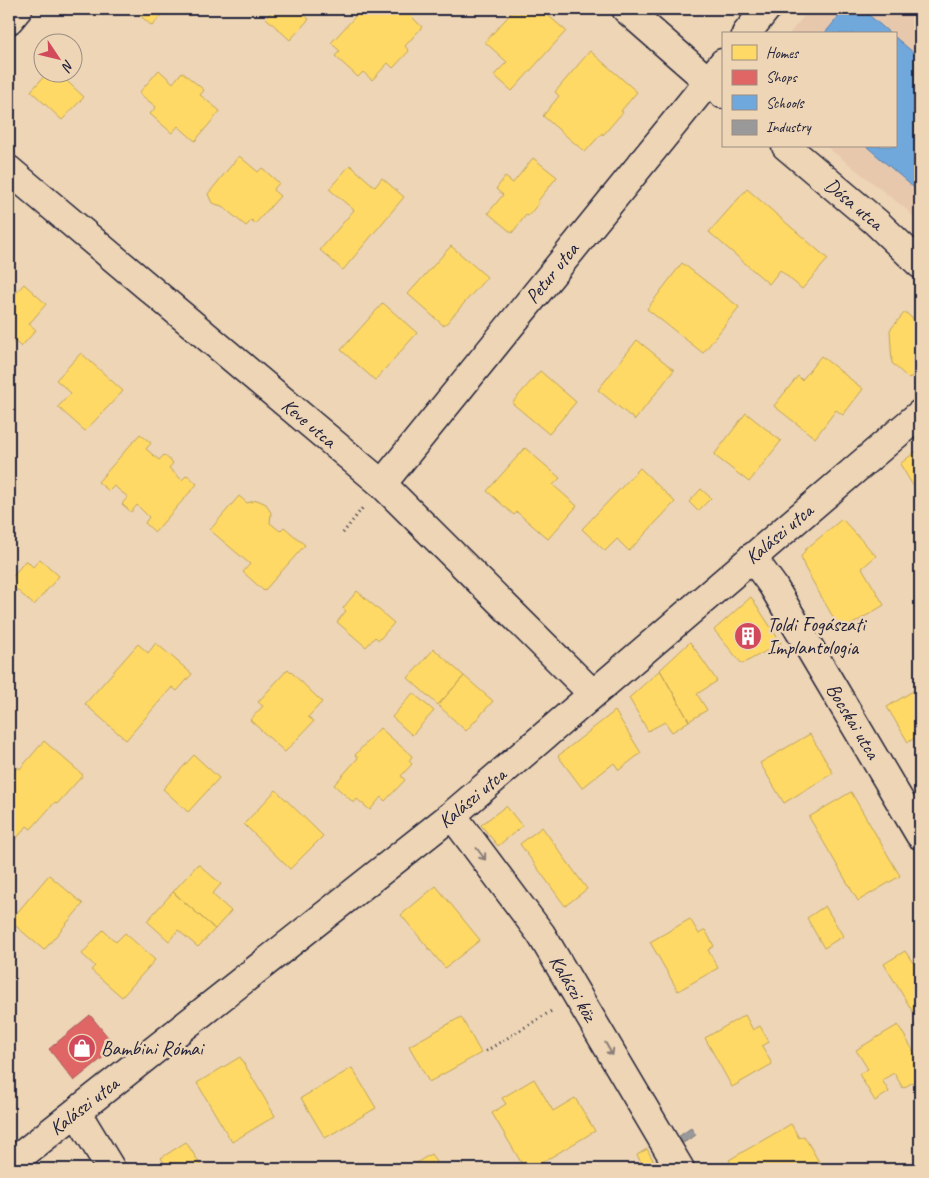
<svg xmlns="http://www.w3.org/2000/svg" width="929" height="1178" viewBox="0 0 929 1178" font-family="Caveat,sans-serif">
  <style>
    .built { fill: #e8c8ad }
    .homes { fill: #ffd966; stroke: #bda259 }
    .shops { fill: #e06666; stroke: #a75259 }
    .schools { fill: #6fa8dc; stroke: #5880ac }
    .industry { fill: #999; stroke: #75757d }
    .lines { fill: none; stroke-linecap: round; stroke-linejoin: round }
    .minor-casing { stroke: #22223b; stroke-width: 31 }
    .path { stroke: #22223b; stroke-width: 3; stroke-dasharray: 1 4; stroke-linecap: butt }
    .minor { stroke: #edd5b5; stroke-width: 28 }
    .oneway { stroke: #887c78 }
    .labels { text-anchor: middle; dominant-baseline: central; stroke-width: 5; stroke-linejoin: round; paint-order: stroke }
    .street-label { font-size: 20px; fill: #22223b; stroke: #edd5b5 }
    .poi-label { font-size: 20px; fill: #22223b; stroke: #edd5b5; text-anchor: start }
  </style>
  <rect width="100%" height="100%" fill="#edd5b5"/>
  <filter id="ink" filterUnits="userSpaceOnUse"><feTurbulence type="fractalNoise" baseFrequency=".02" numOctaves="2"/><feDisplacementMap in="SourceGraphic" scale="10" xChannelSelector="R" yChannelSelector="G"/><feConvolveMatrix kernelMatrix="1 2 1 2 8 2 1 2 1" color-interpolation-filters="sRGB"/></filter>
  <g filter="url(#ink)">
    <!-- built -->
    <path class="built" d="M810 9H920V223L906 209 826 146H895V34H789Z"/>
    <!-- homes -->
    <path class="homes" d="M133 9H167L152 26Z
      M274 9H297L309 19 290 40 266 18Z
      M362 9H413L416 11 411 16 422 27 405 46 409 51 393 68 388 63 372 80 363 72 358 77 335 56 340 51 331 43Z
      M515 9 521 13 525 9H541L566 31 512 91 494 75 507 62 485 42Z
      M590 51 637 92 621 111 623 112 603 135 602 133 585 152 543 116 559 96 555 92Z
      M159 70 173 83 182 72 204 90 200 95 220 111 195 141 178 126 172 133 150 114 156 107 139 93Z
      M48 72H57L84 97 62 120 31 91Z
      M239 156 258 172 262 168 279 183 273 190 280 196 255 224 252 220 246 226 222 206 212 203 208 194Z
      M533 158 557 177 537 202 539 203 528 216 526 215 512 233 488 213 503 195 496 189 505 177 513 183Z
      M350 165 375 187 382 178 404 197 343 270 320 250 354 210 329 189Z
      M747 189 828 259 802 289 780 270 769 284 709 232Z
      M451 246 487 277 444 326 408 294Z
      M682 263 739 307 703 353 647 309Z
      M24 284 46 304 29 324 36 330 21 347 15 341 9 348V301Z
      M383 303 417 333 375 380 341 350Z
      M905 312 920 325V367L909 379 892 363 890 330Z
      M637 340 674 370 635 420 598 390Z
      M81 353 123 391 85 431 58 407 71 393 56 380Z
      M821 356 863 389 843 415 836 410 815 438 774 406 798 376 802 380Z
      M540 371 576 402 549 434 512 403Z
      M746 413 781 441 749 482 714 455Z
      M140 434 151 443 146 449 159 460 164 455 173 463 169 468 182 480 187 475 197 484 155 532 145 523 149 517 137 505 131 512 122 504 128 497 114 486 109 491 98 482Z
      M525 448 560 478 553 485 577 506 548 539 517 512 514 515 487 491Z
      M920 448V497L900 464Z
      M640 468 675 502 629 551 617 539 605 551 582 529Z
      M701 489 711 498 698 511 689 502Z
      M239 496 247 503 257 500 266 504 271 513 270 523 280 531 284 527 305 545 264 591 243 572 250 564 210 530Z
      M842 519 876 556 862 568 884 605 841 631 805 568 801 557 806 549Z
      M40 559 59 576 34 605 9 583V581L26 560 33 567Z
      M357 591 394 623 379 640 375 637 366 647 337 622 346 611 343 608Z
      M751 597 781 643 742 664 714 630Z
      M690 642 717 681 697 694 707 710 689 721 660 670Z
      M156 643 192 674 177 691 172 687 126 740 85 704 138 644 148 653Z
      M434 649 464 676 438 705 408 678Z
      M288 669 322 702 308 717 314 721 285 752 250 720 263 706 258 702Z
      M660 670 689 721 672 732 665 722 648 731 629 698Z
      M464 676 493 701 466 731 438 705Z
      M913 691 920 703V735L908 742 887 707Z
      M413 693 434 711 412 735 392 717Z
      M615 711 641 753 619 770 614 763 582 788 558 756Z
      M380 728 412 756 409 761 412 764 401 776 405 780 385 801 381 797 370 810 357 799 354 803 334 785 358 758 355 755Z
      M810 734 833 773 784 803 760 763Z
      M44 741 83 775 57 804 55 802 31 829 27 826 9 847V778L18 767 20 769Z
      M194 755 219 778 188 812 163 789Z
      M276 790 323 836 290 869 244 824Z
      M851 792 900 876 858 901 809 817Z
      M506 806 522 826 498 846 481 825Z
      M542 827 587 889 565 906 520 844Z
      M198 864 221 884 212 894 231 911 215 929 173 892Z
      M49 875 83 904 44 950 10 921Z
      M436 886 480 940 445 968 401 915Z
      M173 892 215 929 198 947 178 930 169 941 147 921Z
      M825 906 843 936 824 948 807 918Z
      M690 919 699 934 705 930 714 946 708 950 718 968 678 991 650 942Z
      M103 930 116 942 125 933 155 960 122 997 91 970 95 966 82 954Z
      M905 951 913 963 920 959V1007L913 1012 884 964Z
      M745 1015 753 1030 760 1026 769 1042 762 1046 772 1064 732 1087 705 1038Z
      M461 1017 481 1053 429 1082 409 1046Z
      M898 1025 920 1062V1078L903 1088 894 1073 882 1080 889 1092 875 1101 859 1074 868 1069 856 1050Z
      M240 1057 275 1116 232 1142 197 1083Z
      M352 1068 376 1108 325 1138 301 1098Z
      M534 1079 553 1111 575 1098 595 1131 531 1169H525L492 1113 506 1104 502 1098Z
      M791 1124 799 1138 804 1136 822 1167 819 1169H734L729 1160Z
      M186 1142 203 1169H168L161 1158Z
      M647 1149 654 1162 644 1168 637 1155Z
      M431 1154 440 1169H406Z"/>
    <!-- shops -->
    <path class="shops" d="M90 1015 116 1047 74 1081 49 1049Z"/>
    <!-- schools -->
    <path class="schools" d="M845 9H862L891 34H824Z
      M895 37 920 58V193L866 146H895Z"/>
    <!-- industry -->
    <path class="industry" d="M691 1128 696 1135 683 1143 678 1137Z"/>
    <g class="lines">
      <!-- minor casing -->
      <g class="minor-casing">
        <path id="minor" d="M626 9 723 94
          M9 20 18 9
          M746 34 766 9
          M786 146 876 222 920 264
          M9 170 382 484 593 694
          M382 484 723 63
          M752 557 773 586 920 835
          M452 815 541 934 680 1169
          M77 1113 111 1169
          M9 1165 452 815 920 414"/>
      </g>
      <!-- path -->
      <path class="path" d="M343 533 364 506
        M486 1051 553 1010"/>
      <!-- minor -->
      <use href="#minor" class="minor"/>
    </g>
    <!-- one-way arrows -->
    <defs><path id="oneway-shaft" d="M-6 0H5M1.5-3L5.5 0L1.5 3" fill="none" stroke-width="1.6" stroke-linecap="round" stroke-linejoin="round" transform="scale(1.25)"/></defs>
    <g class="oneway">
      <use href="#oneway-shaft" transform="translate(481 854) rotate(53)"/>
      <use href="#oneway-shaft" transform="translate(609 1049) rotate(60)"/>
    </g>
  </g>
  <!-- icons -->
  <defs>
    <g id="building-disc" transform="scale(1.4375)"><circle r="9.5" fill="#d1495b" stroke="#edd5b5"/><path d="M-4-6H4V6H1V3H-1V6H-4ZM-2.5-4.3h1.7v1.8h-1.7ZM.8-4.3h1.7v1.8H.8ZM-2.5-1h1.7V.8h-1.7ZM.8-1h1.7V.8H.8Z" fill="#fff"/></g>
    <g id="shop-disc" transform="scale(1.4375)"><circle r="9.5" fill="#d1495b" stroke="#edd5b5"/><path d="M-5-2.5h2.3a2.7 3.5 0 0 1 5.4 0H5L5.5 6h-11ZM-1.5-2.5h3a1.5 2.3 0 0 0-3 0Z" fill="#fff"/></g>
  </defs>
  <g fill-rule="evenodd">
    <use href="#building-disc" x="748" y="636"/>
    <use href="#shop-disc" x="82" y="1048"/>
  </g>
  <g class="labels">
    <!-- street labels -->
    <g class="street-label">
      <text transform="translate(854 204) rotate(40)">Dósa utca</text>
      <text transform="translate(552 273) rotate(-51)">Petur utca</text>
      <text transform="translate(309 423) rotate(40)">Keve utca</text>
      <text transform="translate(779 534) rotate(-40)">Kalászi utca</text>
      <text transform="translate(853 721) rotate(59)">Bocskai utca</text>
      <text transform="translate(472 798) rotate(-40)">Kalászi utca</text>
      <text transform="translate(573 988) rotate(59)">Kalászi köz</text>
      <text transform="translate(84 1106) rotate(-38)">Kalászi utca</text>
    </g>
    <!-- poi labels -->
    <g class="poi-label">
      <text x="767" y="624">Toldi Fogászati<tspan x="767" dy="23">Implantologia</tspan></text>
      <text x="101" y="1048">Bambini Római</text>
    </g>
  </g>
  <!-- margin -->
  <rect width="929" height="1178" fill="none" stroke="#edd5b5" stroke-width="30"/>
  <rect x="15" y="15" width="899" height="1148" fill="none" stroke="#22223b" stroke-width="2" filter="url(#ink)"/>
  <!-- legend -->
  <rect x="722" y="32" width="175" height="115" fill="#edd5b5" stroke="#9c8d84"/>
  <rect x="732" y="45" width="25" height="15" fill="#ffd966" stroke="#9c8d84"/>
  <text x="766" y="58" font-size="15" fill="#22223b">Homes</text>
  <rect x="732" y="70" width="25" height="15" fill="#e06666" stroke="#9c8d84"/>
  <text x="766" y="82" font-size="15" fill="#22223b">Shops</text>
  <rect x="732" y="95" width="25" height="15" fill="#6fa8dc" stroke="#9c8d84"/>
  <text x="766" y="108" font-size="15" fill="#22223b">Schools</text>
  <rect x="732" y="120" width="25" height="15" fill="#999999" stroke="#9c8d84"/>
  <text x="766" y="132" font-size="15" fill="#22223b">Industry</text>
  <!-- north arrow -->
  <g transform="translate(58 58) rotate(125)"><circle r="24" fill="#edd5b5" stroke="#9c8d84"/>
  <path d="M0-4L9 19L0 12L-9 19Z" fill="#d1495b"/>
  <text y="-8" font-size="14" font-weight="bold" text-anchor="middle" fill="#22223b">N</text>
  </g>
</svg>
